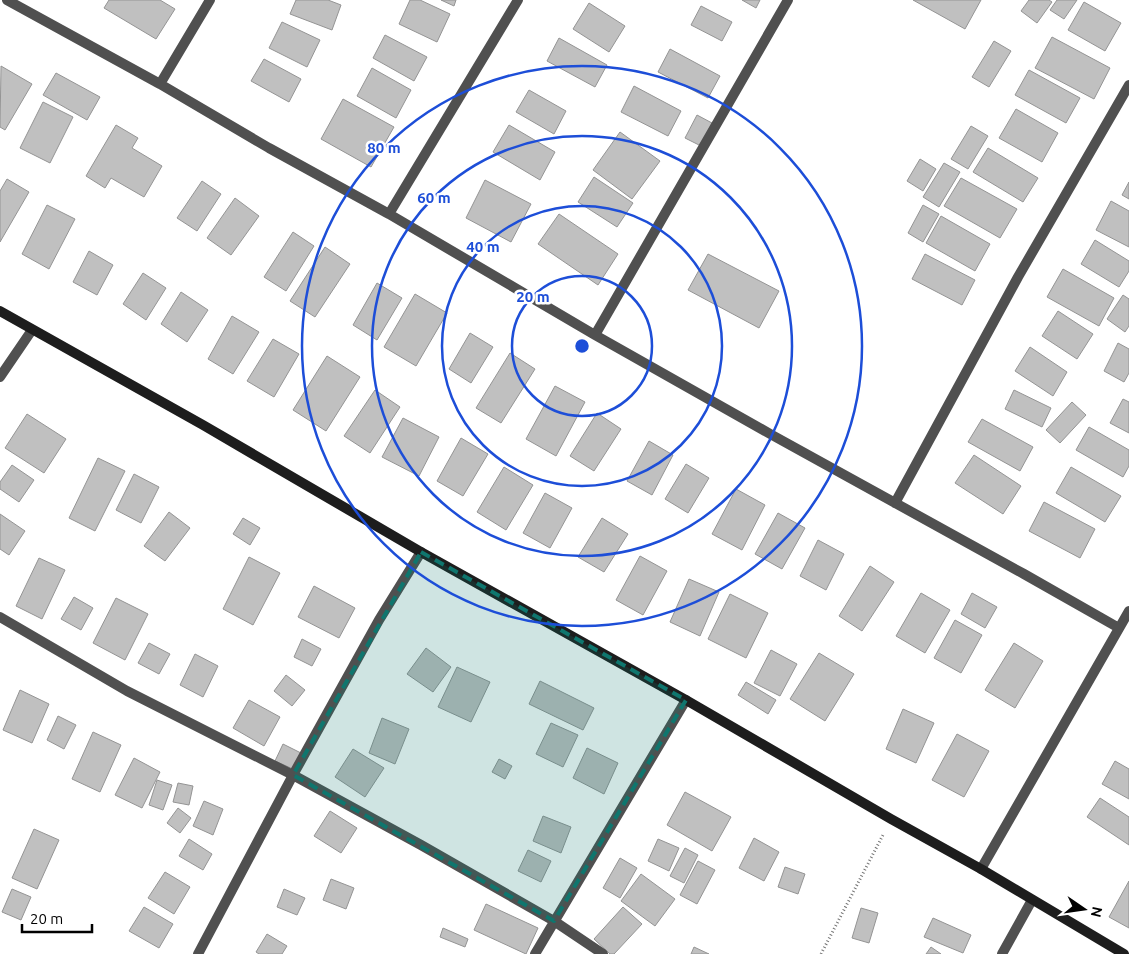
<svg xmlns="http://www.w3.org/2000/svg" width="1129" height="954" viewBox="0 0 1129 954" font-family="Ubuntu,sans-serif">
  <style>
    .building { fill: #c0c0c0; stroke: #949494 }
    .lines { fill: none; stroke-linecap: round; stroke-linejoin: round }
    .path { stroke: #727272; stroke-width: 3; stroke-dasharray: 1 2.5; stroke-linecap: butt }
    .street { stroke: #505050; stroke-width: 10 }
    .secondary { stroke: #1d1d1d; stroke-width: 10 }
    .marked { fill: #0f766e; fill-opacity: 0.2; stroke: #0f766e; stroke-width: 4; stroke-dasharray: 10 6; stroke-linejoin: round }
    .ring { fill: none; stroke: #1d4ed8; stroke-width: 2.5 }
    .centre { fill: #1d4ed8; stroke: #fff; stroke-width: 2.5 }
    .ring-label { font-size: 15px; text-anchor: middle; font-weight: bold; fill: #1d4ed8; stroke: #fff; stroke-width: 5; stroke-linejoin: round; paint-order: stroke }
  </style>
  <rect width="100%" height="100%" fill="#fff"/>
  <!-- building -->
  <path class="building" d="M109 0H160L175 9 156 39 104 8Z
    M296 0H328L341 5 332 30 290 14Z
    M410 0H420L450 14 437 42 399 24Z
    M441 0H456L454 6Z
    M742 0H760L756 8Z
    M913 0H981L965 29Z
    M1029 0H1049L1052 2 1037 23 1021 11Z
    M1057 0H1077L1064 19 1050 10Z
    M1084 2 1121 23 1105 51 1068 30Z
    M589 3 625 26 609 52 573 29Z
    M701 6 732 22 722 41 691 25Z
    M282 22 320 40 307 67 269 48Z
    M385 35 427 57 414 81 373 58Z
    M1052 37 1110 68 1094 99 1035 68Z
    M559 38 607 65 595 87 547 61Z
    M994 41 1011 51 989 87 972 77Z
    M670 49 720 76 708 98 658 72Z
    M264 59 301 79 289 102 251 81Z
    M1 66 32 84 5 130 0 127Z
    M372 68 411 90 396 118 357 96Z
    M1029 70 1080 98 1066 123 1015 95Z
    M56 73 100 97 87 120 43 95Z
    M634 86 681 111 668 136 621 112Z
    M529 90 566 111 554 134 516 112Z
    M343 99 394 127 371 167 321 139Z
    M43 102 73 117 50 163 20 148Z
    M1016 109 1058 133 1042 162 999 138Z
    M697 115 712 123 701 146 685 138Z
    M116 125 138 138 132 148 162 166 144 197 111 178 105 188 86 176Z
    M509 125 555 152 540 180 493 152Z
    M971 126 988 136 968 169 951 159Z
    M620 132 660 161 632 199 593 170Z
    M988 148 1038 178 1023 202 973 172Z
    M920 159 936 169 923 191 907 181Z
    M944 163 960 172 939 207 923 197Z
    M594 177 633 203 617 227 578 202Z
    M961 178 1017 209 1000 238 944 206Z
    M7 179 29 192 0 242V191Z
    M485 180 531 204 511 242 466 218Z
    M202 181 221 194 197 231 177 218Z
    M1129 182V199L1122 195Z
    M235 198 259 216 231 255 207 238Z
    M1111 201 1129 211V247L1096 230Z
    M47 205 75 219 49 269 22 254Z
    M923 205 939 214 923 242 908 233Z
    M559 214 618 254 598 285 538 244Z
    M941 216 990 244 975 271 926 243Z
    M293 232 314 246 286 291 264 277Z
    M1095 240 1129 261V271L1119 287 1081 264Z
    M325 247 350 264 315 317 290 301Z
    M89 251 113 265 97 295 73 282Z
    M708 254 779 291 759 328 688 290Z
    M925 254 975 280 962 305 912 279Z
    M1063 269 1114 298 1099 326 1047 297Z
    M143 273 166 288 146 320 123 304Z
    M377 283 402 298 377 340 353 325Z
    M181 292 208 310 187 342 161 324Z
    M415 294 447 313 416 366 384 347Z
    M1123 295 1129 299V326L1125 332 1107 319Z
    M1058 311 1093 334 1077 359 1042 336Z
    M232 316 259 332 233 374 208 359Z
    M470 333 493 347 471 383 449 369Z
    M273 339 299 354 274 397 247 381Z
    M1118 343 1129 349V373L1124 382 1104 371Z
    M1030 347 1067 372 1053 396 1015 371Z
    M510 353 535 369 501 423 476 408Z
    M327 356 360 377 326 431 293 410Z
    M555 386 585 402 556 456 526 439Z
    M375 390 400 407 370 453 344 436Z
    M1014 390 1051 408 1042 427 1005 409Z
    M1123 399 1129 402V433L1110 423Z
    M1072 402 1086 415 1060 443 1046 430Z
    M597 413 621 429 594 471 570 456Z
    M27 414 66 439 44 473 5 448Z
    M403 418 439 437 419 476 382 457Z
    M982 419 1033 447 1020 471 968 442Z
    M1089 427 1129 450V466L1123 477 1076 450Z
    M461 438 488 454 463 496 437 481Z
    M649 441 673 455 652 495 627 481Z
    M974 455 1021 486 1003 514 955 483Z
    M98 458 125 471 95 531 69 518Z
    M686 464 709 478 688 513 665 499Z
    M12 465 34 480 19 502 0 489V482Z
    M504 467 533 485 506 530 477 512Z
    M1071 467 1121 496 1105 522 1056 493Z
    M134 474 159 487 141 523 116 510Z
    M736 489 765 505 742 550 712 534Z
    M545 493 572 508 550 548 523 533Z
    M1044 502 1095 529 1080 558 1029 531Z
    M169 512 190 528 165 561 144 546Z
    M778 513 805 528 782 569 755 554Z
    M0 514 25 531 9 555 0 549Z
    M243 518 260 528 250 545 233 534Z
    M602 518 628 534 604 572 578 557Z
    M818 540 844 554 826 590 800 576Z
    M640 556 667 571 643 615 616 600Z
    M249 557 280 573 253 625 223 609Z
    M39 558 65 570 42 619 16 606Z
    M870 566 894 582 862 631 839 616Z
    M689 579 719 592 700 636 670 622Z
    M314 586 355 608 339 638 298 617Z
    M921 593 950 610 925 653 896 636Z
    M972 593 997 607 985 628 961 614Z
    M730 594 768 613 746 658 708 639Z
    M74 597 93 608 81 630 61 619Z
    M116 598 148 614 125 660 93 643Z
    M955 620 982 635 961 673 934 658Z
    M302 639 321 649 312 666 294 657Z
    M149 643 170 654 159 674 138 663Z
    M1014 643 1043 661 1015 708 985 690Z
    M426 648 451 667 433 692 407 674Z
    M771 650 797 664 780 696 754 683Z
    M819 653 854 674 825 721 790 699Z
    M195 654 218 666 203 697 180 685Z
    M457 667 490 682 471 722 438 707Z
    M286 675 305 690 292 706 274 691Z
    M540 681 594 708 583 730 529 704Z
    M746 682 776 700 768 714 738 695Z
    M20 690 49 704 32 743 3 730Z
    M249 700 280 717 264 746 233 728Z
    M903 709 934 723 916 763 886 749Z
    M58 716 76 725 64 749 47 740Z
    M382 718 409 729 395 764 369 753Z
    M551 723 578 735 563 767 536 754Z
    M93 732 121 745 100 792 72 779Z
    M957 734 989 751 964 797 932 780Z
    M283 744 301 753 293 769 275 761Z
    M587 748 618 763 604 794 573 778Z
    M353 749 384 768 365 797 335 777Z
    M134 758 160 772 142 808 115 795Z
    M499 759 512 766 505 779 492 772Z
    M1115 761 1129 769V799L1102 784Z
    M157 780 172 785 163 810 149 805Z
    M178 783 193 786 189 805 173 802Z
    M685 792 731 817 712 851 667 825Z
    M1100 798 1129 817V845L1087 817Z
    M204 801 223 809 213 835 193 826Z
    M178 808 191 818 180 833 167 823Z
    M330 811 357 828 341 853 314 836Z
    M543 816 571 827 561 853 533 841Z
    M34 829 59 840 37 889 12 878Z
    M754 838 779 852 764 881 739 868Z
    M189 839 212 854 203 870 179 856Z
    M658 839 679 848 669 871 648 861Z
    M685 848 698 855 684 883 670 876Z
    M528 850 551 861 541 882 518 871Z
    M620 858 637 868 620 898 603 888Z
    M698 861 715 870 697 904 680 895Z
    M785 867 805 874 798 894 778 887Z
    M165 872 190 887 174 914 148 898Z
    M641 874 675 899 655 926 621 901Z
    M331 879 354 888 346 909 323 900Z
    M1129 881V928L1109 917Z
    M12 889 31 897 21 920 2 912Z
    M284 889 305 898 297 915 277 907Z
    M486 904 538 928 526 954 474 930Z
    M144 907 173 924 159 948 129 931Z
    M623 907 642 924 614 954H610L594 939Z
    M861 908 878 913 869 943 852 938Z
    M933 918 971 935 963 953 924 937Z
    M443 928 468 939 465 947 440 937Z
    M267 934 287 946 282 954H259L256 952Z
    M694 947 709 954H691Z
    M931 947 941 954H926Z"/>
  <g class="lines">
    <!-- path -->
    <path class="path" d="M821 954 884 833"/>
    <!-- street -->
    <path class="street" d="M7 0 160 84 269 148 389 214 595 335 772 435 1024 574 1119 628
      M160 84 210 0
      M389 214 518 0
      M595 335 788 0
      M0 377 32 330
      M895 503 1018 277 1129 85
      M0 617 127 691 293 775 421 845 554 921 603 954
      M981 869 1129 611
      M198 954 293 775 379 620 421 552
      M535 954 686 700
      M1002 954 1032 900"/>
    <!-- secondary -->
    <path class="secondary" d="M0 311 203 425 421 552 686 700 891 819 981 869 1124 954"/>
  </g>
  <!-- marked area -->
  <path class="marked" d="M421 552 686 700 554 921 293 775Z"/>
  <!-- distance rings -->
  <g class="ring">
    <circle cx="582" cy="346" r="70"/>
    <circle cx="582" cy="346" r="140"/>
    <circle cx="582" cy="346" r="210"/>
    <circle cx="582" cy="346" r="280"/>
  </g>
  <circle cx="582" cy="346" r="8" class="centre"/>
  <g class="ring-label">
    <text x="384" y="153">80 m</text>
    <text x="434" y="203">60 m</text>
    <text x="483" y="252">40 m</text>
    <text x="533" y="302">20 m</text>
  </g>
  <!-- north arrow -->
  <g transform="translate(1084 909) rotate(103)" stroke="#ffffff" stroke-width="4" paint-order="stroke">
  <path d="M0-4L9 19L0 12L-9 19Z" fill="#000000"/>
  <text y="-8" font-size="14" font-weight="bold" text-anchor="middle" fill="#000000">N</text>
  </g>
  <!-- scale -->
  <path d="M22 924v8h70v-8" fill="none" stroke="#000000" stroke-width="2.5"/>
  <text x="30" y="924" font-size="15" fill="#000000" stroke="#ffffff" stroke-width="4" paint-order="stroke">20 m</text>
</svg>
